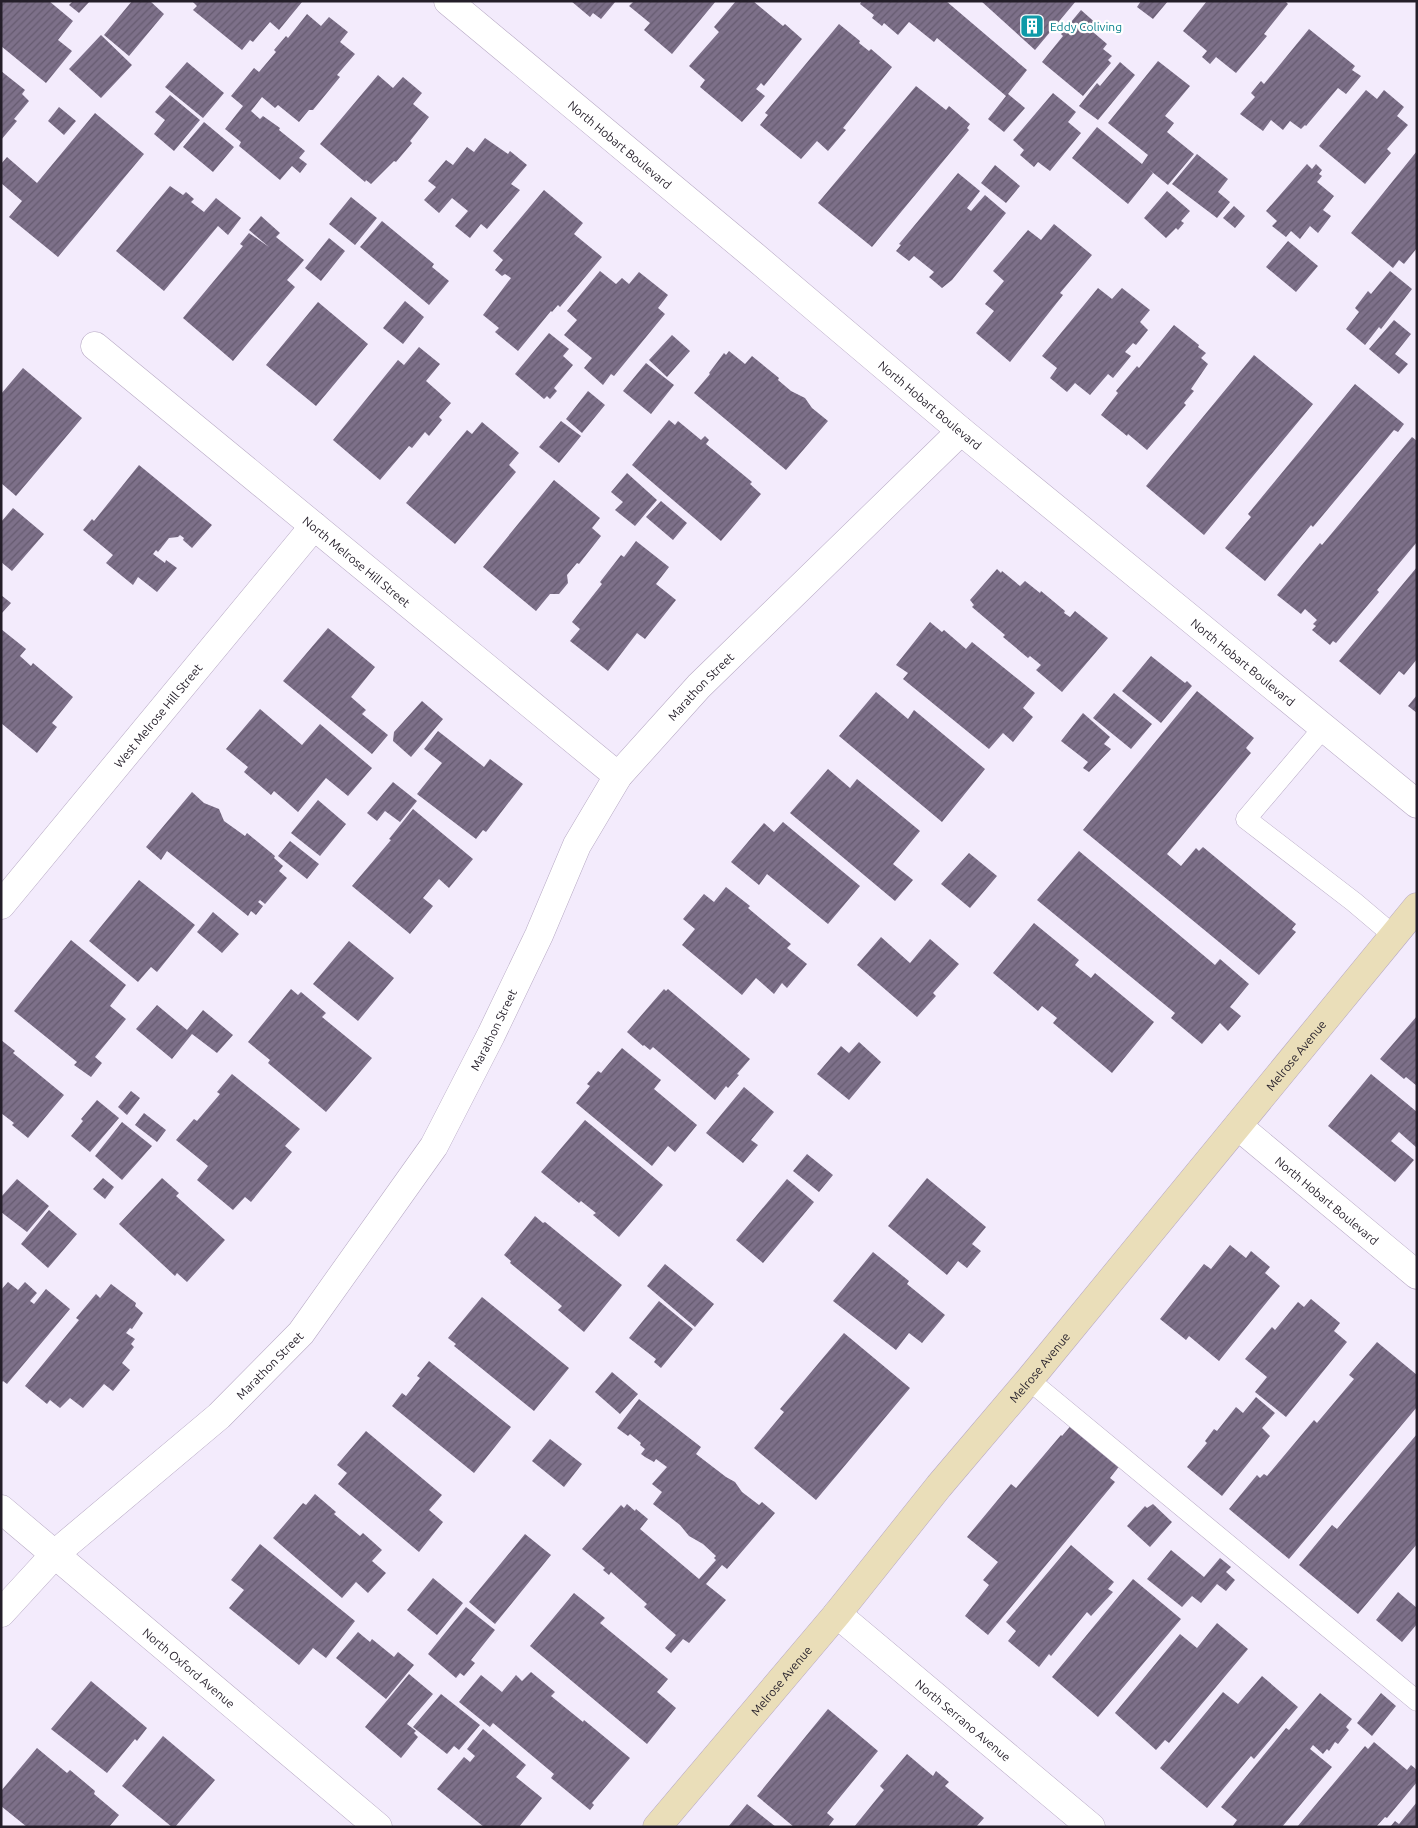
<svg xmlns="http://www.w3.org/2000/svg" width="1418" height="1828" viewBox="0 0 1418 1828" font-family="Ubuntu,sans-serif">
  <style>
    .building { fill: url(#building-hatch) }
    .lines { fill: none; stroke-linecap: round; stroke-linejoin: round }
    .service-casing { stroke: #b7a9c4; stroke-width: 21 }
    .minor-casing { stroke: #b7a9c4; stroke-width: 29 }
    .secondary-casing { stroke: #b7a9c4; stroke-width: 29 }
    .service { stroke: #fff; stroke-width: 20 }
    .minor { stroke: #fff; stroke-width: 28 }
    .secondary { stroke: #eadeb9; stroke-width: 28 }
    .labels { text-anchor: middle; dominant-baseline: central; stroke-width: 4.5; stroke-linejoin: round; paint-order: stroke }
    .culture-label { font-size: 12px; fill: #0d838f; stroke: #fff; text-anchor: start }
    .street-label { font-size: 12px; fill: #241e29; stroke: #fff }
  </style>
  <defs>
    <pattern id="building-hatch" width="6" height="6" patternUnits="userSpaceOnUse" patternTransform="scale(1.25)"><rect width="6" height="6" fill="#7d7089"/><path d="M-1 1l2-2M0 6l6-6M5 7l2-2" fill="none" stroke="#665b70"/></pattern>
  </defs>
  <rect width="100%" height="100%" fill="#f3ebfc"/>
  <!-- building -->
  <path class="building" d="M1 1H49L73 21 58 40 72 51 46 83 1 46Z
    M73 1H90L79 13 69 5Z
    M132 1H150L164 14 129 56 104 35Z
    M192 1H301L302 2 279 30 270 22 253 42 250 40 242 50 193 10 197 6Z
    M571 1H616L601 19 593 13 590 17Z
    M634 1H716L672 54 644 30 650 23 629 6Z
    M736 1H753L783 26 785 24 802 39 764 86 761 83 756 89 765 96 742 122 700 87 705 80 689 66 719 32 714 27Z
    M862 1H946L1027 70 1008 94 1025 108 1004 132 988 119 1006 96 937 38 934 42 909 22 898 35 884 23 882 26 872 18 874 15 860 4Z
    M981 1H1076L1035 50Z
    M1141 1H1168L1153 19 1137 7Z
    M1207 1H1285L1288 4 1264 34 1267 36 1236 73 1216 57 1210 64 1202 57 1207 51 1183 31Z
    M1081 10 1099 26 1093 32 1107 44 1103 49 1112 56 1108 60 1111 63 1083 96 1042 62 1063 36 1061 34Z
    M307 14 321 26 329 17 348 32 340 42 355 54 337 75 340 77 313 110H309L299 122 278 105 275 108 262 97 251 111 260 119 263 116 280 128 279 130 305 151 299 158 307 164 300 173 292 166 280 180 239 146 241 142 225 129 243 106 231 96 254 68 259 72 276 52 274 50 286 36 288 38Z
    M839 24 860 41 859 43 869 51 871 49 892 67 843 128 846 130 828 151 817 141 801 159 760 125 768 115 765 113Z
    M1309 29 1355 66 1352 70 1361 76 1346 94 1338 88 1306 126 1305 125 1301 129 1290 121 1283 130 1271 120 1263 131 1240 114 1255 97 1251 93 1261 81 1264 84Z
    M101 35 132 65 101 98 69 69Z
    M1158 61 1190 86 1165 116 1174 123 1167 132 1194 154 1168 185 1146 167 1153 173 1128 204 1072 158 1097 127 1142 164 1148 155 1108 123Z
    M187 62 224 93 203 118 165 87Z
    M1120 62 1135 75 1098 120 1079 106 1097 83 1100 86Z
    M1 71 25 90 22 94 29 101 14 119 17 121 1 140Z
    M378 75 393 88 403 77 422 93 413 104 429 117 410 141 412 143 396 162 394 161 371 184 366 180 365 182 320 144Z
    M916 86 946 110 949 106 970 124 967 128 969 130 872 247 818 203Z
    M1366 90 1377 99 1384 90 1404 107 1397 116 1408 125 1387 149 1391 153 1365 184 1319 146Z
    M1053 93 1076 112 1068 122 1081 133 1050 171 1038 162 1034 167 1020 155 1024 150 1013 140Z
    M170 95 200 120 174 151 154 134 165 120 155 112Z
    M59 107 76 121 64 135 48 121Z
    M95 113 144 154 58 257 9 217 22 201 1 183V164L7 157 37 183Z
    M204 122 234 147 213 172 183 147Z
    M485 138 508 154 510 151 527 165 511 184 520 190 487 229 481 224 470 238 455 226 468 211 452 198 439 213 424 200 436 187 428 181 446 160 453 165 467 147 474 152Z
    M1417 151V248L1404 264 1399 260 1393 268 1351 233Z
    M1197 154 1228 179 1218 192 1230 202 1217 218 1172 184Z
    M1307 164 1312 169 1316 164 1322 170 1319 174 1322 176 1317 182 1334 196 1323 210 1331 216 1318 233 1310 226 1300 239 1291 231 1286 237 1272 226 1277 221 1266 211Z
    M995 165 1020 186 1006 203 981 183Z
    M958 173 980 191 967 208 971 211 985 195 1006 213 952 280 942 288 929 277 934 272 914 256 909 261 896 251 901 245 899 244Z
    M170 186 183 195 186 192 194 199 191 202 204 212 216 198 241 218 228 235 218 226 164 291 116 251Z
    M544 190 583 223 574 234 602 257 560 307 558 305 552 312 551 311 518 351 495 332 499 328 483 315 511 278 505 274 502 276 495 270 503 260 493 251Z
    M1167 191 1190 211 1181 221 1184 223 1178 230 1176 228 1166 238 1144 218Z
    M351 197 377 218 355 245 329 224Z
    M1234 206 1245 216 1235 228 1223 218Z
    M261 216 280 233 276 237 304 260 287 280 295 287 233 361 183 318 243 246 240 244 249 233 269 247 249 230Z
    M382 221 434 264 432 267 449 281 429 305 360 247Z
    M1054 224 1092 255 1060 293 1063 295 1010 362 976 333 994 311 985 304 1004 281 993 271 1028 230 1041 240Z
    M329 238 345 251 321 281 305 268Z
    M1288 241 1318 266 1296 292 1266 267Z
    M600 271 616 284 622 278 629 284 639 272 668 295 658 308 665 314 614 376 611 374 603 385 584 368 592 358 564 335 577 320 567 311Z
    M1390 271 1412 289 1381 329 1379 327 1365 345 1346 329 1359 312 1355 308 1368 291 1371 294Z
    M1098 288 1112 299 1122 288 1150 310 1140 322 1148 330 1136 345 1133 343 1125 352 1131 356 1113 378 1108 374 1090 395 1075 383 1067 392 1050 378 1057 368 1042 356Z
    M405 301 424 317 403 344 383 328Z
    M318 302 368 344 316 406 266 365Z
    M1394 320 1411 334 1395 354 1408 364 1399 374 1369 349Z
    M1174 325 1199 345 1198 347 1206 353 1201 358 1208 364 1191 389 1194 391 1184 403 1186 405 1147 450 1128 434 1127 436 1101 415 1118 393 1116 391 1137 366 1139 368Z
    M549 333 569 349 563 356 573 365 554 388 557 391 550 399 547 396 544 399 515 374Z
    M672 335 690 351 667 377 649 360Z
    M419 347 440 364 426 381 451 403 439 417 442 420 429 436 425 432 412 448 409 446 380 480 333 440 398 360 404 365Z
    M729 351 745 364 752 356 779 378 778 380 791 391 805 398 812 408 828 421 786 470 694 393 710 374 709 373 724 353 726 355Z
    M1254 355 1313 404 1204 535 1146 486Z
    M646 363 674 385 651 414 623 391Z
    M23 368 82 418 16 496 1 483V394Z
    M1355 384 1404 424 1398 432 1394 430 1313 527 1311 525 1265 581 1225 548 1251 517 1248 514Z
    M588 391 605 405 582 433 566 419Z
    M669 420 675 425 678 421 701 440 705 436 709 440 706 444 752 482 750 484 761 494 721 541 632 465Z
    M561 421 581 436 559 463 539 447Z
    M482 422 519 453 509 465 516 472 455 544 406 503 467 430 472 434Z
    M1412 437 1417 441V542L1377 590 1379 592 1336 643 1333 641 1330 645 1312 630 1316 626 1313 624 1317 620 1305 609 1301 614 1277 595 1320 543 1322 545Z
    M139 465 212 525 192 548 183 540 184 538 180 535 178 537 169 538 158 552 156 550 153 554 165 563 166 560 177 568 157 592 138 577 133 585 106 563 113 555 83 530 92 519 94 521Z
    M627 473 657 500 635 526 615 510 623 502 611 492Z
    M554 480 600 518 592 528 601 536 579 564 577 563 567 575 568 583 559 594H550L536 611 483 567Z
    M661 501 687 523 673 540 646 517Z
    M13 508 44 534 12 571 1 562V522Z
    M636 541 669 567 656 584 676 600 645 639 637 633 608 671 570 641 580 629 572 622 602 584 600 582 621 555 624 557Z
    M1417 567V659L1404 675 1399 671 1380 695 1339 661Z
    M997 569 1001 573 1002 571 1020 586 1025 581 1040 593 1041 591 1065 611 1064 613 1070 617 1075 611 1108 638 1062 692 1036 670 1041 665 1030 656 1028 658 1003 637 1005 635 972 607 974 605 970 600Z
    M1 595 11 603 1 614Z
    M930 622 942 632 944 630 966 649 972 642 1035 693 1023 708 1033 717 1013 742 1003 733 989 749 903 679 908 673 896 665Z
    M328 628 375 667 351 697 366 710 362 714 388 735 372 754 283 681Z
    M1 629 26 649 20 656 31 666 33 663 73 697 52 723 57 727 37 753 1 723Z
    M1151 656 1185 683 1187 681 1192 686 1161 723 1122 691Z
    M1197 691 1254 738 1246 748 1251 753 1167 854 1181 866 1196 848 1199 851 1203 847 1296 924 1292 929 1296 932 1259 975 1083 830Z
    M876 692 908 719 914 710 985 769 942 822 839 736Z
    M1114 693 1152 724 1131 749 1093 718Z
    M1417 695V713L1408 706Z
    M422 701 443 719 411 757 393 741 394 732Z
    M260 709 302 745 320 724 372 768 348 796 326 778 298 812 274 791 271 795 244 772 248 767 226 749Z
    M1083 713 1110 737 1104 744 1111 749 1089 772 1083 768 1088 762 1061 741Z
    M438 731 484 767 490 759 523 784 486 832 483 830 476 839 417 794 442 763 424 749Z
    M828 769 850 788 857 779 920 831 893 864 913 880 895 901 790 813Z
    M393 782 417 801 400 822 385 811 377 821 367 813Z
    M192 792 204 803 219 809 224 821 245 836 247 833 275 856 274 858 283 866 279 871 287 878 265 904 260 900 258 902 263 906 256 915 251 911 248 916 167 851 161 860 146 847Z
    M318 800 346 824 320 856 291 833Z
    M413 809 473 859 449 888 439 879 423 898 433 906 410 934 352 886 391 840 389 839Z
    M783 822 860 886 828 924 767 874 759 885 731 862 764 823 774 832Z
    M290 841 319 864 307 879 278 856Z
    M1079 851 1215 965 1220 959 1249 984 1230 1007 1241 1016 1228 1031 1220 1023 1202 1044 1171 1018 1175 1013 1037 900Z
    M969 853 997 876 970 908 941 884Z
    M139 880 195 925 157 972 151 967 138 982 89 941Z
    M726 887 750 906 748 908 791 944 787 948 807 964 787 988 782 983 774 994 756 978 742 995 682 945 695 929 683 919 704 894 714 902Z
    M213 912 239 934 222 953 197 932Z
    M1034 923 1079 960 1075 965 1091 978 1095 973 1154 1022 1112 1073 1053 1023 1057 1018 1042 1006 1038 1011 993 973Z
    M881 937 910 963 930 939 959 964 933 993 936 996 917 1017 857 965Z
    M71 940 126 985 110 1006 126 1019 95 1057 102 1063 91 1077 74 1065 77 1062 14 1011Z
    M349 941 394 978 358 1021 313 984Z
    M291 989 298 995 301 992 326 1013 322 1017 372 1058 326 1112 268 1063 270 1060 248 1042Z
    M664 989 666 991 668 989 750 1059 737 1074 739 1075 728 1088 726 1086 715 1100 653 1047 650 1050 644 1045 643 1046 627 1032Z
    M157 1005 187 1030 203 1010 233 1035 217 1053 192 1034 172 1059 136 1029Z
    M1417 1016V1086L1406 1077 1404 1079 1380 1059Z
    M1 1040 15 1051 13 1053 64 1095 28 1138 12 1125 14 1123 1 1113Z
    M859 1042 881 1062 849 1100 817 1074 841 1046 849 1053Z
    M622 1048 661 1080 654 1089 697 1125 675 1152 668 1146 652 1166 576 1103 590 1086 587 1084 598 1071 601 1073Z
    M232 1074 300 1129 285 1146 292 1152 251 1202 245 1197 233 1210 197 1180 208 1166 176 1140 194 1119 197 1121 220 1094 217 1092Z
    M1371 1074 1417 1112V1148L1399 1132 1391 1141 1414 1160 1395 1182 1328 1126Z
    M744 1087 774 1112 751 1140 758 1145 743 1163 706 1133Z
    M131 1091 140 1098 127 1115 118 1107Z
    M97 1100 119 1118 90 1152 71 1136 83 1121 81 1119Z
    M144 1113 166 1130 157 1142 135 1125Z
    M585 1120 663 1185 619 1237 593 1215 596 1213 581 1201 579 1203 541 1172Z
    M122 1122 152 1146 122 1180 95 1156Z
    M807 1154 833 1175 819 1192 793 1171Z
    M103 1178 114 1187 105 1199 93 1189Z
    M162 1178 179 1193 176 1196 225 1240 187 1282 177 1273 175 1276 119 1224Z
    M927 1178 986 1227 972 1244 981 1251 967 1268 958 1261 947 1275 888 1226Z
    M17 1179 49 1206 27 1232 1 1212V1197Z
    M787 1179 814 1202 763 1263 736 1240Z
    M49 1210 77 1234 48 1268 21 1244Z
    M535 1216 543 1223 545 1222 622 1285 584 1332 558 1310 562 1306 510 1263 511 1261 504 1255Z
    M1230 1245 1246 1258 1251 1251 1270 1267 1265 1273 1280 1286 1219 1361 1189 1336 1186 1340 1160 1319 1204 1264 1211 1269Z
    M873 1252 909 1281 907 1284 945 1315 922 1343 909 1333 896 1350 833 1301Z
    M665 1264 714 1304 695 1327 647 1286Z
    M8 1282 18 1290 25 1282 37 1293 30 1301 34 1304 46 1289 70 1309 7 1384 3 1381 1 1383V1290Z
    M111 1284 136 1303 135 1306 143 1313 132 1329 130 1328 126 1333 135 1339 131 1344 134 1347 122 1363 130 1370 113 1391 104 1384 83 1408 70 1398 60 1408 50 1400 47 1404 25 1386 79 1320 76 1318 96 1294 100 1298Z
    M482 1297 569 1368 534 1411 454 1346 456 1344 448 1338Z
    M1311 1299 1340 1323 1334 1331 1347 1342 1286 1417 1255 1392 1267 1377 1245 1359 1272 1327 1275 1330 1298 1302 1304 1307Z
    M659 1301 693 1329 661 1368 654 1362 656 1359 629 1338Z
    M844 1333 910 1388 816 1500 754 1448 784 1412 780 1409Z
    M1377 1342 1417 1375V1407L1289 1559 1229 1509 1257 1475 1260 1478 1264 1474 1267 1476 1314 1420 1317 1423 1354 1379 1349 1375Z
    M429 1361 511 1427 474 1473 392 1406 402 1393 406 1396 420 1378 417 1376Z
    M612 1372 638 1394 620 1414 595 1392Z
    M1256 1397 1275 1413 1262 1428 1270 1436 1222 1496 1187 1467 1207 1443 1205 1441 1214 1429 1217 1431 1236 1407 1243 1413Z
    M639 1399 701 1447 696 1454 726 1477 735 1482 742 1492 759 1505 762 1502 775 1513 727 1569 722 1565 706 1584 726 1600 689 1643 683 1639 671 1653 665 1648 676 1635 644 1607 647 1604 611 1572 609 1575 603 1570 605 1568 582 1549 621 1505 624 1508 627 1504 635 1511 636 1509 648 1519 640 1529 699 1579 716 1560 714 1558 716 1556 703 1544 689 1536 680 1525 653 1504 662 1492 652 1484 667 1467 656 1459 654 1462 645 1457 641 1454 645 1449 640 1445 641 1443 630 1434 628 1436 617 1428Z
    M1073 1423 1121 1464 1110 1478 1115 1482 988 1635 965 1616 989 1585 983 1580 998 1562 967 1537 1011 1484 1016 1488 1061 1435 1062 1436Z
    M366 1431 442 1495 429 1510 443 1522 419 1552 338 1484 347 1473 337 1465Z
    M1417 1434V1544L1358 1614 1299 1565 1332 1525 1337 1529Z
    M550 1439 582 1464 564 1487 532 1461Z
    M315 1494 336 1512 334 1514 360 1536 363 1533 382 1550 372 1561 386 1573 368 1593 356 1582 342 1598 273 1538 303 1503 306 1505Z
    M1153 1504 1172 1522 1150 1547 1127 1526 1145 1506 1147 1508Z
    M525 1534 551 1555 495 1624 469 1602Z
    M260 1544 355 1621 326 1658 313 1648 299 1665 229 1608 244 1590 231 1580Z
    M1071 1545 1114 1582 1108 1589 1113 1592 1091 1616 1087 1612 1051 1656 1049 1654 1039 1667 1008 1641 1016 1631 1006 1622Z
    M1171 1550 1204 1577 1220 1558 1231 1567 1226 1572 1235 1580 1226 1591 1217 1584 1201 1603 1192 1596 1182 1607 1147 1579Z
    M433 1578 463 1603 437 1635 407 1610Z
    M1133 1579 1181 1619 1098 1717 1052 1677Z
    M1398 1592 1417 1608V1624L1402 1642 1376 1620Z
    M574 1593 605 1618 600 1623 668 1679 657 1692 676 1708 647 1744 530 1646Z
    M466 1607 495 1630 471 1660 475 1663 464 1676 460 1673 456 1678 428 1654Z
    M1217 1623 1248 1649 1169 1743 1165 1740 1156 1750 1115 1713 1180 1634 1197 1648Z
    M358 1632 370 1642 372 1639 394 1657 398 1652 414 1665 386 1699 336 1658Z
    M531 1672 555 1692 551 1696 583 1722 584 1720 630 1758 592 1803 594 1805 590 1810 551 1778 554 1774 493 1723 490 1727 459 1702 481 1675 502 1692 516 1675 522 1681Z
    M409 1674 433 1694 407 1724 416 1731 414 1733 418 1737 401 1758 365 1727Z
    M1262 1676 1298 1707 1254 1759 1251 1756 1207 1808 1160 1768 1223 1692 1238 1704Z
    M91 1681 147 1728 137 1741 135 1739 107 1773 51 1729Z
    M1320 1693 1352 1719 1346 1727 1349 1730 1338 1744 1335 1742 1329 1751 1327 1749 1323 1754 1313 1745 1310 1749 1332 1767 1282 1827H1232L1237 1820 1221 1807 1286 1728 1289 1730Z
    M1381 1693 1396 1706 1372 1736 1357 1723Z
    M441 1694 480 1725 459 1750 454 1746 447 1754 413 1727Z
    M828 1709 878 1751 827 1813 834 1819 828 1827H794L757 1796Z
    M483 1729 526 1765 516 1777 542 1798 519 1827H484L437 1789 464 1757 470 1762 475 1756 467 1749Z
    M163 1736 215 1780 175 1827H172L122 1786Z
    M1374 1742 1407 1770 1411 1765 1417 1770V1782L1387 1818 1385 1817 1376 1827H1297L1365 1746 1368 1749Z
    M37 1748 67 1773 70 1770 95 1791 94 1794 119 1815 109 1827H27L1 1806V1791Z
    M907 1754 933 1776 936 1771 949 1782 945 1786 984 1818 976 1827H854L884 1790 880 1786Z
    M1417 1802V1827H1390L1395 1821 1399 1824Z
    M747 1804 776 1827H728Z"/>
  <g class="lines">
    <!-- service casing -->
    <g class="service-casing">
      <path id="service" d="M1324 727 1246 819 1354 902 1393 935
        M1029 1380 1417 1701"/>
    </g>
    <!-- minor casing -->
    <g class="minor-casing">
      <g id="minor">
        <path id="s1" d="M448 1 753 255 961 431 1417 804"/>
        <path id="s2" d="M95 346 618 776"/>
        <path id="s3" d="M1 905 314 526"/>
        <path id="s4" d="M1238 1126 1417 1275"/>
        <path id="s5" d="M1 1509 378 1827"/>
        <path id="s6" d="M1 1613 56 1553 219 1416 301 1333 434 1146 491 1035 539 935 577 845 618 776 699 686 961 431"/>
        <path id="s7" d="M837 1614 1091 1827"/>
      </g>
    </g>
    <!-- secondary casing -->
    <g class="secondary-casing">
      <g id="secondary">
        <path id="s8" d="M657 1827 837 1614 939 1486 1029 1380 1417 907"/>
      </g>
    </g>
    <!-- service -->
    <use href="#service" class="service"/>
    <!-- minor -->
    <use href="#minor" class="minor"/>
    <!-- secondary -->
    <use href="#secondary" class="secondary"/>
  </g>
  <!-- icons -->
  <defs>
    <g id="building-square" transform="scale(1.25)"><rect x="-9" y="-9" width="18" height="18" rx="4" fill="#0f9aa8" stroke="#fff"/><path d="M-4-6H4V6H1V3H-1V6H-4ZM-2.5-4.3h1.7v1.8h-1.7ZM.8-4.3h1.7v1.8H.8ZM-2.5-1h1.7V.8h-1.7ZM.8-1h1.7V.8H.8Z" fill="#fff"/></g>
  </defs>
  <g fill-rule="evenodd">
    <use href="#building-square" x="1032" y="26"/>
  </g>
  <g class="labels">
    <!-- culture labels -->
    <g class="culture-label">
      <text x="1050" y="26">Eddy Coliving</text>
    </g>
    <!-- street labels -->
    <g class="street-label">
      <text stroke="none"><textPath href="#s1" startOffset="224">North Hobart Boulevard</textPath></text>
      <text stroke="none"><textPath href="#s1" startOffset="629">North Hobart Boulevard</textPath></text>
      <text stroke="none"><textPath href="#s2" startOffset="339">North Melrose Hill Street</textPath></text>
      <text stroke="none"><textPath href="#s1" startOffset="1034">North Hobart Boulevard</textPath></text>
      <text stroke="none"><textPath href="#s6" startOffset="1176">Marathon Street</textPath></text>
      <text stroke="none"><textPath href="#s3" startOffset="246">West Melrose Hill Street</textPath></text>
      <text stroke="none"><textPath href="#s6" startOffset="771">Marathon Street</textPath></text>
      <text stroke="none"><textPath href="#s8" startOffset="1002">Melrose Avenue</textPath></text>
      <text stroke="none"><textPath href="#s4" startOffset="116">North Hobart Boulevard</textPath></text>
      <text stroke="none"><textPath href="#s6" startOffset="366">Marathon Street</textPath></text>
      <text stroke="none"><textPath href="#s8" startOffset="598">Melrose Avenue</textPath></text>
      <text stroke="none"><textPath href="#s5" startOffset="246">North Oxford Avenue</textPath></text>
      <text stroke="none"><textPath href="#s8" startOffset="192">Melrose Avenue</textPath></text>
      <text stroke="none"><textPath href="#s7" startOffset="165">North Serrano Avenue</textPath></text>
    </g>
  </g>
  <!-- border -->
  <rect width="1418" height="1828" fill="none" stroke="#241e29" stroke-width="5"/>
</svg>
